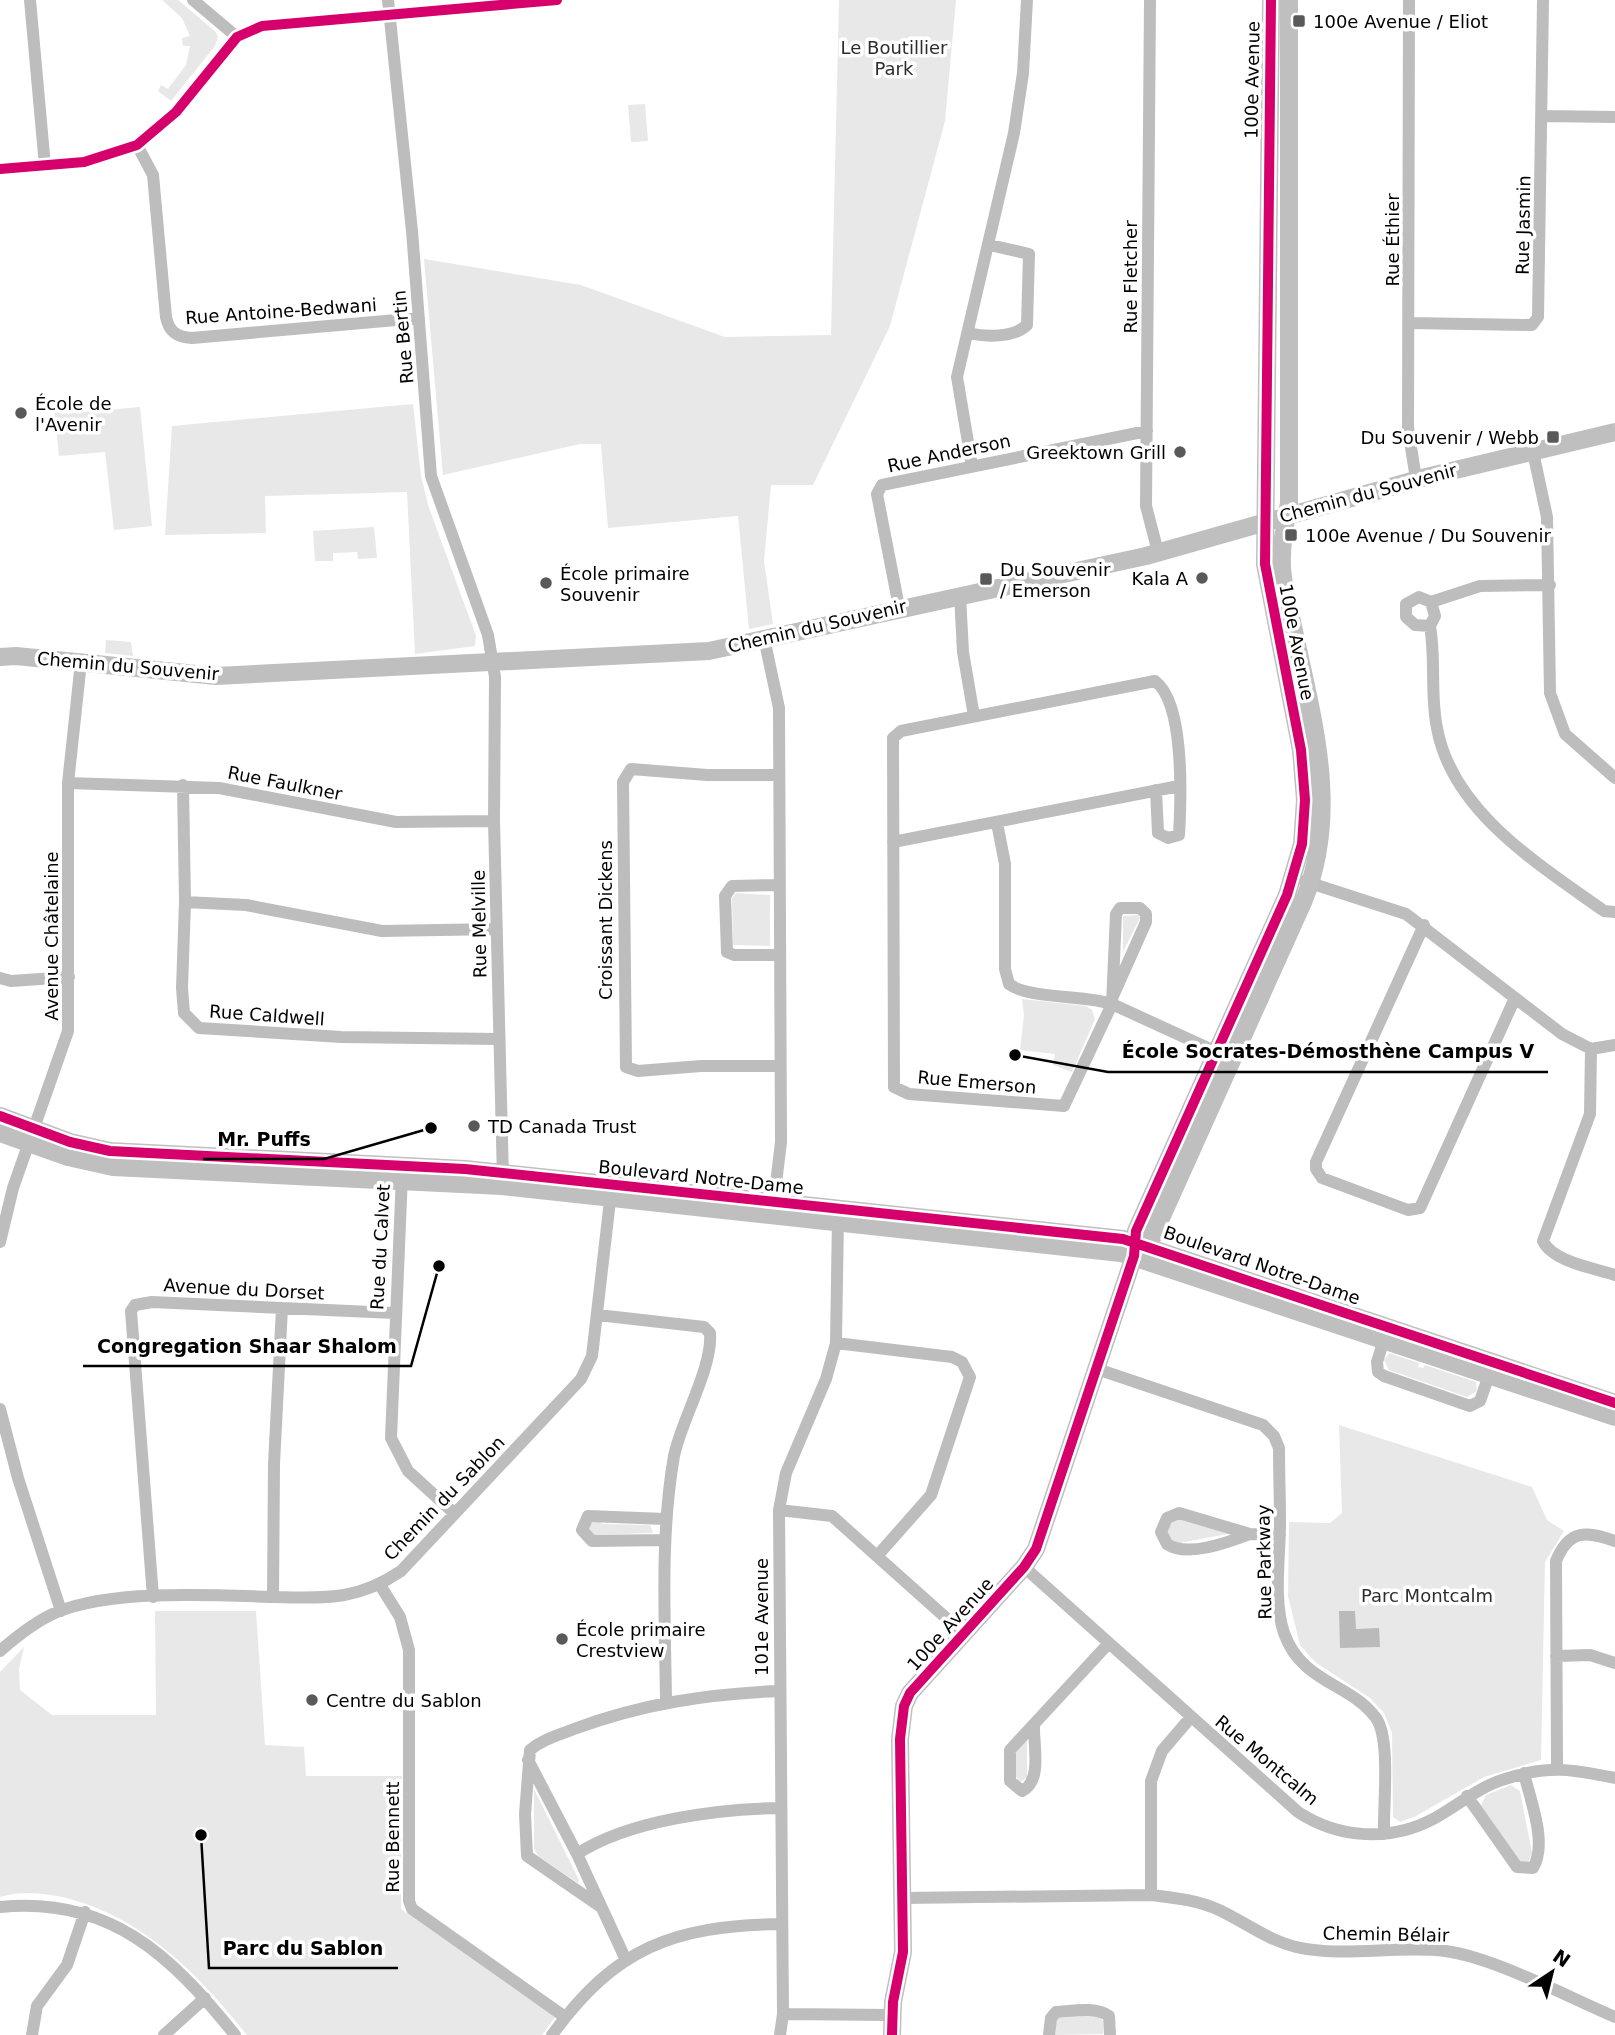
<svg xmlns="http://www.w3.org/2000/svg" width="1615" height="2035" viewBox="0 0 1615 2035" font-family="'DejaVu Sans',sans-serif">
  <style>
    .green { fill: #e8e8e8 }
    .water { fill: #bababa }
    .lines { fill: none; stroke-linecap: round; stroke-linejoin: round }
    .street { stroke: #bdbdbd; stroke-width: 12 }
    .secondary { stroke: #bfbfbf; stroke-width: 18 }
    .cycleway-casing { stroke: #fff; stroke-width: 15 }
    .cycleway { stroke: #d6006c; stroke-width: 10 }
    .poi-dot { fill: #595959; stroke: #fff; stroke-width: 2.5 }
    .labels { text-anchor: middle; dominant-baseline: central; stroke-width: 7; stroke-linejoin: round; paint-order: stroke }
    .poi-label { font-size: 18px; fill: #000; stroke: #fff; text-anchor: start }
    .park-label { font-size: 18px; fill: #2d2d2d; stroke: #fff }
    .street-label { font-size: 18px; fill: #000; stroke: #fff }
    .leader { fill: none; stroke: #000; stroke-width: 2.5 }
    .callout-dot { fill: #000; stroke: #fff; stroke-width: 2.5 }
    .callout-label { font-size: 19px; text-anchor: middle; font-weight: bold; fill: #000; stroke: #fff; stroke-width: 7; stroke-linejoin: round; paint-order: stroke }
  </style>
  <rect width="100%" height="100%" fill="#fff"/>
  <!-- green -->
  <path class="green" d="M162 0H178L215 31 218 37 215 46 171 101 158 91 161 85 168 89 186 65 190 46H183L182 38 190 36 182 18Z
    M839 0H956L945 121 890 326 813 485H771L764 561 773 624 749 629 738 516 608 528 601 444H580L443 475 424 259 581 285 725 337 831 335Z
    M645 104 648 141 631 142 628 105Z
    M60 399 62 414 140 407 152 526 114 530 105 452 59 456 53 400Z
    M413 404 421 476 428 505 476 636 475 646 415 654 407 492 265 496 266 533 165 535 172 426Z
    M374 527 377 558 358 559 357 552 333 553V561H315L313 531Z
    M106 640 131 642 133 656 105 653Z
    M736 893 770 895V946L733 945 732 898Z
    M1138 915 1140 918 1123 952V916Z
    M1022 999 1086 1006 1092 1010 1095 1019 1072 1072 1053 1065 1055 1054 1020 1050 1024 1015Z
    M1389 1353 1419 1363 1418 1367 1423 1368 1425 1365 1476 1382 1477 1391 1467 1397 1389 1370 1384 1360Z
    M1339 1425 1532 1487 1547 1520 1564 1531 1545 1562 1541 1760 1484 1777 1416 1816 1400 1822 1393 1817 1392 1733 1384 1713 1370 1698 1315 1662 1300 1645 1288 1596 1289 1522 1330 1523 1342 1513Z
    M1181 1519 1233 1533 1179 1543 1171 1540 1167 1532 1172 1521Z
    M597 1520 603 1524 650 1525 653 1533 594 1535 590 1533 588 1525Z
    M155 1611H256L265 1745 304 1747 306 1776H402L401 1909 555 2017 542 2035H247C199 1975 146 1920 70 1899 47 1893 22 1890 0 1897V1672L24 1647 19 1669 20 1690 52 1715H156Z
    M1027 1740V1777L1021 1782 1016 1777V1752Z
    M1511 1785 1520 1791 1532 1853 1528 1863 1520 1862 1481 1805 1486 1795Z
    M534 1789 579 1880 578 1883 538 1856 534 1848Z
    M1060 2016H1098L1103 2021V2034L1055 2035 1056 2019Z"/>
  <!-- water -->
  <path class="water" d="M1339 1611H1355L1356 1629 1379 1628 1380 1647 1340 1648Z"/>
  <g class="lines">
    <!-- street -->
    <path class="street" d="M30 0 45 166
      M193 0 237 37
      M388 0 412 231 431 476 488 635 495 677 494 821 503 1179
      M1150 0 1146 506 1158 552
      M1409 0 1408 428 1416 479
      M1542 116 1615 117
      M137 145 153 175 166 317C169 332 177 337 192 338L419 318
      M0 169 84 162 137 145 176 112 237 37 262 26 557 0
      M1409 323 1532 325 1538 317 1543 0
      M968 333C986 337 1013 338 1027 325L1029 254 990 245
      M1533 452 1547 517 1550 693 1565 734 1615 778
      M972 466 957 377 1014 133 1023 73 1027 0
      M960 595 963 652 974 716
      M1431 602 1435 616 1430 626C1436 660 1430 695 1437 728 1452 812 1540 865 1604 911L1615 912
      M899 607 877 494 882 485 1147 431
      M1430 626 1415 625 1406 617V604L1419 597 1431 602 1480 586 1550 585
      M764 638 779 708 781 1142 773 1208
      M779 775H707L631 769 623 782 626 1067 638 1071 701 1066H780
      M68 783 219 788 396 822 494 821
      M183 785 185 902 182 988 184 1013 199 1028 341 1037 498 1039
      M997 823 1005 864V969L1009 984C1028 999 1086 995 1112 1004L1221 1054
      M893 842 1179 786
      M1304 881 1406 914 1562 1034 1591 1049 1615 1045
      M779 885 732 886 725 896 727 952 734 955H780
      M185 902 246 905 382 931 497 929
      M1424 925 1316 1162V1169L1322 1178 1408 1210 1420 1208 1515 998
      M0 978 11 981 69 977
      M1113 996 1146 922V914L1140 908H1120L1116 914 1112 1004 1064 1106 909 1094 894 1087 893 738 901 731 1155 681C1185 703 1181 800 1179 835L1168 838 1158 833 1156 790
      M1591 1049 1590 1114 1543 1241C1553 1262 1594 1268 1615 1275
      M402 1175 391 1438 408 1471 454 1513
      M0 1242 13 1188 68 1031V783L81 662
      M598 1315 704 1327 710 1333C713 1367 681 1421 674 1456 660 1536 665 1619 666 1701
      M1386 1333 1377 1362 1378 1372 1384 1376 1470 1406 1480 1401 1489 1375
      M836 1343 952 1357 962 1362 970 1377 931 1495 878 1555
      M1097 1369 1263 1425 1274 1436 1279 1448C1279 1473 1280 1497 1280 1522 1280 1557 1273 1600 1284 1633 1302 1684 1351 1683 1376 1718 1391 1739 1383 1806 1384 1834
      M0 1409 18 1478 61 1611
      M779 1510 832 1516 964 1634
      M665 1519 588 1516 582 1530 592 1541 665 1540
      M1250 1534C1229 1542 1187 1558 1167 1544L1161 1532 1167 1518 1179 1513 1250 1534 1280 1535
      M1024 1567 1298 1812C1339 1839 1391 1842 1435 1818 1459 1805 1478 1787 1505 1779 1548 1765 1572 1769 1615 1778
      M380 1585 400 1617 409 1650V1901L412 1909 565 2017
      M153 1597 131 1311 135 1305 152 1302 394 1313
      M273 1597 274 1464 282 1308
      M0 1651C17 1636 36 1621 57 1612 114 1589 212 1595 274 1597 325 1598 357 1601 401 1571L581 1379 592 1356 611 1192
      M1556 1656 1590 1655 1615 1663
      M1034 1724C1033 1744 1043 1781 1022 1791L1010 1781V1750L1109 1643
      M528 1760 577 1854 625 1958
      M1557 1767 1556 1561C1569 1529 1586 1531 1615 1541
      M1467 1796 1517 1867 1533 1868C1548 1843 1530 1800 1524 1773
      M577 1854C629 1820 718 1809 779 1808
      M1151 1895V1781L1162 1751 1191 1717
      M902 1898 1151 1895C1175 1898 1197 1900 1219 1910 1245 1922 1267 1940 1296 1947 1345 1958 1396 1945 1445 1951 1493 1957 1568 1997 1615 2017
      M0 1907C109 1896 171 1955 235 2035
      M601 1907 527 1856 525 1814 530 1750C543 1739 559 1735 574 1729 641 1704 707 1694 778 1691
      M783 2014 891 2015
      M32 2035 37 2006 67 1965 85 1912
      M164 2035 205 1998
      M552 2035C616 1947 673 1926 780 1924
      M780 2035 783 2014 779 1510 786 1473 826 1379 836 1343 838 1217
      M1049 2035 1051 2018 1056 2012C1072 2011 1096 2006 1109 2016L1110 2035"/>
    <!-- secondary -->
    <path class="secondary" d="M0 657 16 656 216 676 709 651 1146 556 1426 477 1615 432
      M0 1116 70 1142 110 1151 465 1169 1123 1239 1615 1403
      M0 1133 68 1157 113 1167 502 1186 1121 1253 1615 1417
      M1139 1251 1153 1236 1304 900C1340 811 1313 720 1294 631 1290 610 1283 588 1282 567 1281 545 1285 524 1289 503V0
      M892 2035 893 2002 903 1952 900 1739 904 1706 910 1693 1024 1567 1036 1549 1134 1256 1136 1231 1287 895 1302 844 1305 800 1301 750 1265 564 1271 0"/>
    <!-- cycleway casing -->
    <g class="cycleway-casing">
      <path id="cycleway" d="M0 169 84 162 137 145 176 112 237 37 262 26 557 0
        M0 1116 70 1142 110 1151 465 1169 1123 1239 1615 1403
        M892 2035 893 2002 903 1952 900 1739 904 1706 910 1693 1024 1567 1036 1549 1134 1256 1136 1231 1287 895 1302 844 1305 800 1301 750 1265 564 1271 0"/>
    </g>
    <!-- cycleway -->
    <use href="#cycleway" class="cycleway"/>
  </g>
  <!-- markers -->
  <g class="poi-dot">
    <rect x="1292" y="14" width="14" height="14" rx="3.5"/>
    <circle cx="21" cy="413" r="7"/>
    <rect x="1546" y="430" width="14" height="14" rx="3.5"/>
    <circle cx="1180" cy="452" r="7"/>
    <rect x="1284" y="528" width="14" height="14" rx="3.5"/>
    <circle cx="1202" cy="578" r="7"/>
    <rect x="979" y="572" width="14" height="14" rx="3.5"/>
    <circle cx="546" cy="583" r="7"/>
    <circle cx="474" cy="1126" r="7"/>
    <circle cx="562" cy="1639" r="7"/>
    <circle cx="312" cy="1700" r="7"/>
  </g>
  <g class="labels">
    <!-- poi labels -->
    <g class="poi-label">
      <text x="1313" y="21">100e Avenue / Eliot</text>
      <text x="35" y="403">École de<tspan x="35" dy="21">l'Avenir</tspan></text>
      <text x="1539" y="437" text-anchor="end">Du Souvenir / Webb</text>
      <text x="1166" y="452" text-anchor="end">Greektown Grill</text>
      <text x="1305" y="535">100e Avenue / Du Souvenir</text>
      <text x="1000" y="569">Du Souvenir<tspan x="1000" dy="21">/ Emerson</tspan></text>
      <text x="560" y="573">École primaire<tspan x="560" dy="21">Souvenir</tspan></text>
      <text x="1188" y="578" text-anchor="end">Kala A</text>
      <text x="488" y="1126">TD Canada Trust</text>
      <text x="576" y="1629">École primaire<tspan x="576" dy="21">Crestview</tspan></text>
      <text x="326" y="1700">Centre du Sablon</text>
    </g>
    <!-- park labels -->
    <g class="park-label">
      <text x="894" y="47">Le Boutillier<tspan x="894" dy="21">Park</tspan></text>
      <text x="1427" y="1595">Parc Montcalm</text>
    </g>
    <!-- street labels -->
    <g class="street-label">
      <text transform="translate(1252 80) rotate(-89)">100e Avenue</text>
      <text transform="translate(1523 225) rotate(-89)">Rue Jasmin</text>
      <text transform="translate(1392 240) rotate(-90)">Rue Éthier</text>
      <text transform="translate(1130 277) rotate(-90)">Rue Fletcher</text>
      <text transform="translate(281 311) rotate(-4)">Rue Antoine-Bedwani</text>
      <text transform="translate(403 337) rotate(-95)">Rue Bertin</text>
      <text transform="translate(949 453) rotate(-12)">Rue Anderson</text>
      <text transform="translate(1368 493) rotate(-15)">Chemin du Souvenir</text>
      <text transform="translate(817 626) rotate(-13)">Chemin du Souvenir</text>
      <text transform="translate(1297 642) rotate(79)">100e Avenue</text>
      <text transform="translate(128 666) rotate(5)">Chemin du Souvenir</text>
      <text transform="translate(285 783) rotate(11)">Rue Faulkner</text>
      <text transform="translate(605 920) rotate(-90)">Croissant Dickens</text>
      <text transform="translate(479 924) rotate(-91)">Rue Melville</text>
      <text transform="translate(51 936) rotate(-90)">Avenue Châtelaine</text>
      <text transform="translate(267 1015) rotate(4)">Rue Caldwell</text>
      <text transform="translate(977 1082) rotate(5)">Rue Emerson</text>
      <text transform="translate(701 1177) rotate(6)">Boulevard Notre-Dame</text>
      <text transform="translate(380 1247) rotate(-87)">Rue du Calvet</text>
      <text transform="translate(1262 1265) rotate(19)">Boulevard Notre-Dame</text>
      <text transform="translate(244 1289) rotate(3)">Avenue du Dorset</text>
      <text transform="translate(444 1498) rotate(-46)">Chemin du Sablon</text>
      <text transform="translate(1264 1562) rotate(-91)">Rue Parkway</text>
      <text transform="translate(761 1617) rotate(-90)">101e Avenue</text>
      <text transform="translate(950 1624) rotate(-48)">100e Avenue</text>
      <text transform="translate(1267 1760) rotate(40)">Rue Montcalm</text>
      <text transform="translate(392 1837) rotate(-90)">Rue Bennett</text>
      <text transform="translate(1386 1934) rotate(1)">Chemin Bélair</text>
    </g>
  </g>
  <!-- callouts -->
  <path class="leader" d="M1015 1055L1108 1072H1548M431 1128L324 1159H203M439 1266L411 1366H83M201 1835L209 1968H398"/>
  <g class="callout-dot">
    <circle cx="1015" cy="1055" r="7"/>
    <circle cx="431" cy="1128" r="7"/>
    <circle cx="439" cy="1266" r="7"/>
    <circle cx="201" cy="1835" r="7"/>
  </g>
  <g class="callout-label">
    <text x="1328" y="1058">École Socrates-Démosthène Campus V</text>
    <text x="264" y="1146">Mr. Puffs</text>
    <text x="247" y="1353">Congregation Shaar Shalom</text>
    <text x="303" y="1955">Parc du Sablon</text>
  </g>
  <!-- north arrow -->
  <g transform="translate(1552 1972) rotate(35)" stroke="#ffffff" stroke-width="5" paint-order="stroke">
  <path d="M0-5L12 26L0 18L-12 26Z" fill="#000000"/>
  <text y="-10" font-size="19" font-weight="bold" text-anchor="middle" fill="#000000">N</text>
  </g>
</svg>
